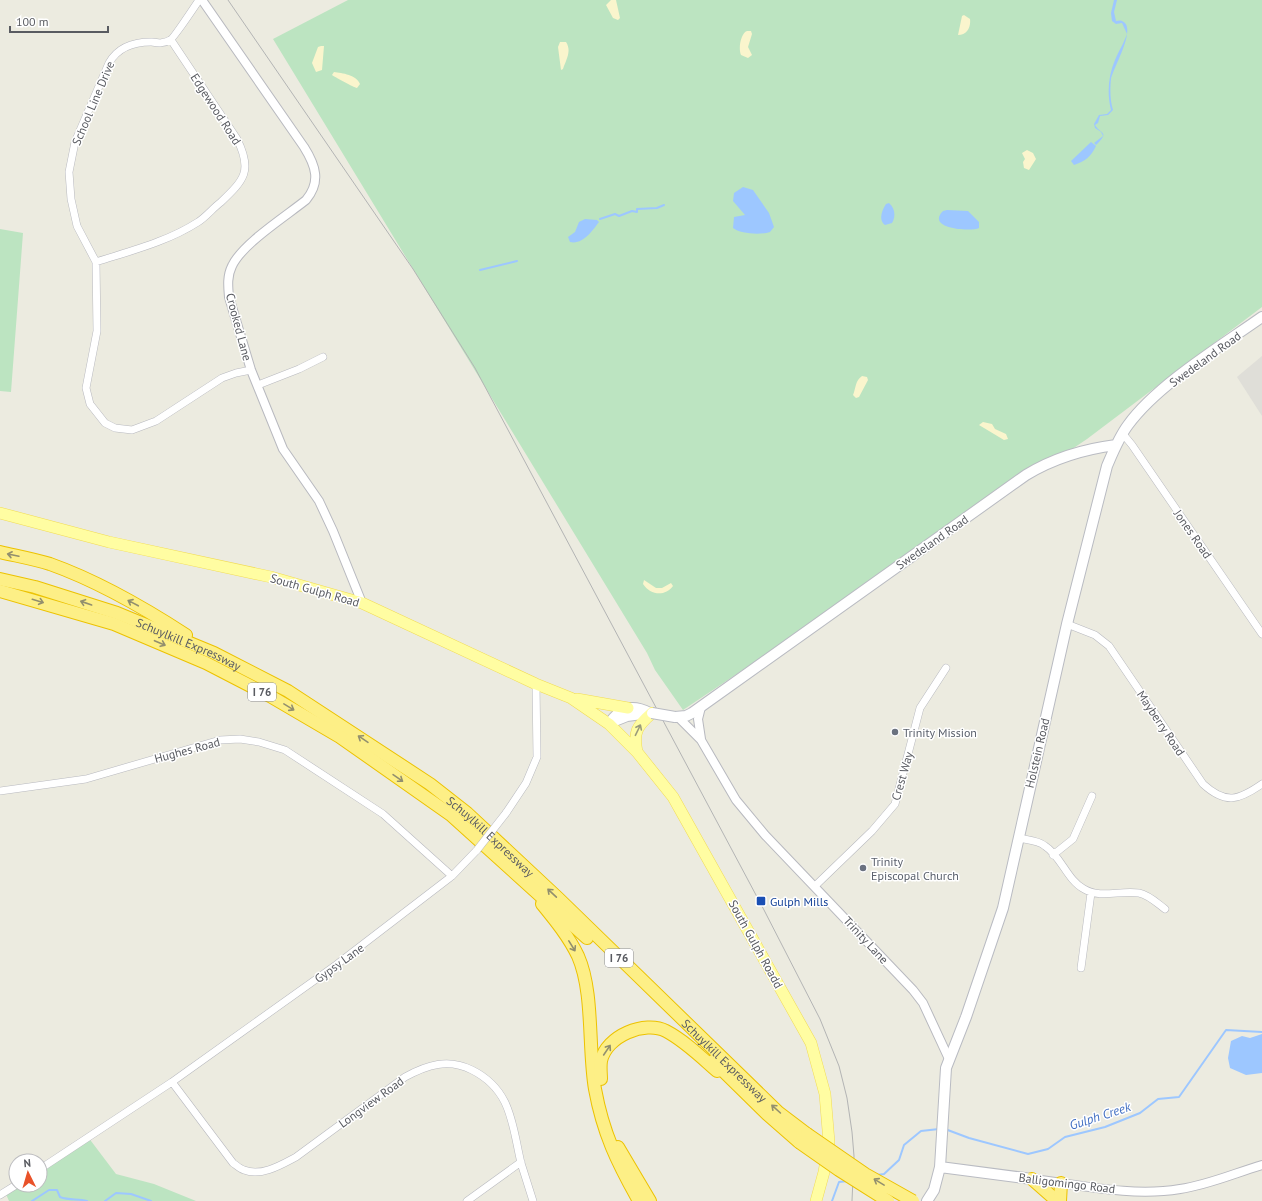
<svg xmlns="http://www.w3.org/2000/svg" width="1262" height="1201" viewBox="0 0 1262 1201" font-family="'PT Sans',sans-serif">
  <style>
    .industrial { fill: #dfded8 }
    .green { fill: #bce4c1 }
    .sand { fill: #faf5cd }
    .water { fill: #9dc7ff }
    .lines { fill: none; stroke-linecap: round; stroke-linejoin: round }
    .stream { stroke: #9dc7ff; stroke-width: 2 }
    .minor-casing { stroke: #b8b9bf; stroke-width: 8 }
    .tertiary-casing { stroke: #b8b9bf; stroke-width: 10 }
    .secondary-casing { stroke: #b9bbc2; stroke-width: 12 }
    .primary-casing { stroke: #f1db54; stroke-width: 12 }
    .motorway-casing { stroke: #ecc200; stroke-width: 14 }
    .minor { stroke: #fff; stroke-width: 7 }
    .tertiary { stroke: #fff; stroke-width: 8 }
    .secondary { stroke: #fff; stroke-width: 10 }
    .primary { stroke: #fffda2; stroke-width: 11 }
    .motorway { stroke: #fdef86; stroke-width: 12 }
    .tram { stroke: #b3b4b4; stroke-width: 1 }
    .minor-bridge-casing { stroke: #b8b9bf; stroke-width: 8; stroke-linecap: butt }
    .secondary-bridge-casing { stroke: #b9bbc2; stroke-width: 12; stroke-linecap: butt }
    .motorway-bridge-casing { stroke: #ecc200; stroke-width: 14; stroke-linecap: butt }
    .minor-bridge { stroke: #fff; stroke-width: 7 }
    .secondary-bridge { stroke: #fff; stroke-width: 10 }
    .motorway-bridge { stroke: #fdef86; stroke-width: 12 }
    .oneway { stroke: #928f6e }
    .oneway2 { stroke: #9b9c7b }
    .worship-dot { fill: #6b7280; stroke: #fff; stroke-width: 1.5 }
    .transit-dot { fill: #1a4fb4; stroke: #fff; stroke-width: 1.5 }
    .labels { text-anchor: middle; dominant-baseline: central; stroke-width: 3; stroke-linejoin: round; paint-order: stroke }
    .shield { fill: #fff; stroke: #8b8c90; stroke-width: 1 }
    .shield-label { font-size: 11px; font-weight: bold; fill: #595b61 }
    .street-label { font-size: 12px; fill: #595b61; stroke: #fff }
    .worship-label { font-size: 12px; fill: #5b616d; stroke: #fff; text-anchor: start }
    .transit-label { font-size: 12px; fill: #164399; stroke: #fff; text-anchor: start }
    .water-label { font-size: 13px; font-style: italic; fill: #406ec2; stroke: #fff }
  </style>
  <rect width="100%" height="100%" fill="#ecebe0"/>
  <!-- industrial -->
  <path class="industrial" d="M1262 356V416L1237 377Z"/>
  <!-- green -->
  <path class="green" d="M348 0H1262V307L1087 439 683 710 655 670 647 653 273 39Z
    M0 229 23 233 11 392 0 391Z
    M88 1137 116 1174 154 1184 196 1201H9L5 1192 16 1185H40V1169Z"/>
  <!-- sand -->
  <path class="sand" d="M611 0H616L620 18 618 20 613 18 606 5Z
    M964 15 970 19C971 27 967 35 958 35L962 16Z
    M747 31H751L752 34 748 47 752 55 748 58 741 55C738 48 741 33 747 31Z
    M560 42H566C572 51 566 60 563 69L561 70 558 47Z
    M321 46H324L322 70 316 72 312 63 318 47Z
    M334 72C342 73 357 75 360 84L357 88C353 87 337 78 332 75Z
    M1027 150 1033 153 1036 159 1029 170 1024 168 1023 162 1025 159 1022 153Z
    M862 376 867 377 868 380 859 397 856 398 853 395C856 388 855 381 862 376Z
    M983 422 992 424 995 429 1006 434 1008 439 1004 440 979 425Z
    M644 580 656 588H662L671 583 673 586C665 597 650 595 643 584Z"/>
  <!-- water -->
  <path class="water" d="M1114 0H1117L1114 12 1116 21C1118 21 1120 20 1122 21 1138 27 1113 68 1111 79 1110 88 1110 101 1113 110L1108 115 1100 116 1098 123 1095 125C1101 135 1110 131 1096 145L1094 143 1103 136 1101 132 1095 128 1094 124 1099 115 1107 114 1111 110C1107 94 1108 76 1115 60 1119 50 1123 45 1127 34L1122 23 1116 24 1112 21 1111 13Z
    M1091 142 1096 146C1091 157 1085 161 1074 165L1071 161Z
    M743 187 753 190 769 213 774 227 770 232C761 235 740 234 733 228L734 217 745 215 733 201 734 193Z
    M889 203C895 208 896 216 892 223L885 225C878 220 882 210 886 204Z
    M947 210 968 211 979 222V228C971 232 925 229 943 211Z
    M585 219 597 220 599 222C592 231 583 245 570 242L568 237 575 232 579 222Z
    M1262 1034V1073L1246 1075 1230 1068 1228 1058 1231 1041 1242 1036 1250 1038Z"/>
  <g class="lines">
    <!-- stream -->
    <path class="stream" d="M600 219 615 214 619 216 632 211 637 212V209L657 208 664 205
      M480 270 517 261
      M945 1129 969 1138 1028 1154 1048 1149 1065 1137 1105 1127 1140 1113 1158 1099 1179 1097 1226 1030 1262 1032
      M877 1175 884 1174 899 1160 904 1145 921 1131 939 1129
      M32 1201 49 1190H57L60 1197C70 1201 78 1198 87 1201
      M105 1201 116 1193 131 1194 151 1201
      M832 1201 839 1182 848 1181"/>
    <!-- minor casing -->
    <g class="minor-casing">
      <path id="minor" d="M199 0C195 6 173 39 170 40 164 44 158 43 151 42 133 42 118 47 109 63L75 142 69 172 71 199 77 226 96 262 97 331 86 388 90 404 105 423 115 428 132 430 156 421 222 378 236 373 251 370
        M96 262C130 251 167 242 198 222 206 217 213 208 221 202 244 180 253 171 237 139L171 40
        M258 385 299 369 323 357
        M1123 434 1132 445 1262 634
        M1067 624 1095 635 1109 646 1203 784C1226 805 1239 800 1262 784
        M0 791 86 779 220 740 240 739 259 742 285 750 383 814 452 876
        M506 813 526 783 537 757 536 684
        M1018 838C1027 840 1038 840 1045 846 1061 856 1067 880 1084 889 1101 899 1120 890 1139 893 1149 895 1157 903 1165 909
        M1053 855 1073 839 1092 796
        M815 886 872 831 895 804 920 708 946 668
        M1081 968 1091 893
        M172 1082 233 1163C236 1165 240 1169 244 1170 261 1177 281 1165 296 1157L405 1077C427 1065 448 1058 472 1070 512 1090 512 1125 521 1163 525 1176 529 1188 533 1201
        M40 1169 172 1082 336 965 452 876 477 850
        M0 1195 16 1185
        M467 1201 521 1162"/>
    </g>
    <!-- tertiary casing -->
    <g class="tertiary-casing">
      <path id="tertiary" d="M202 0 304 147C316 166 321 182 306 200 286 216 242 244 232 266 227 276 228 286 229 297L251 370 283 449 319 501 333 531 362 603
        M678 717 701 740 736 800 765 835 913 990 923 1003 949 1059
        M701 739 698 719 701 707
        M1033 1179C1081 1185 1132 1197 1180 1189 1208 1185 1235 1173 1262 1165"/>
    </g>
    <!-- secondary casing -->
    <g class="secondary-casing">
      <path id="secondary" d="M675 717 686 716 692 713 1026 475C1054 458 1084 449 1116 445
        M612 722 627 716 649 713
        M609 724C620 707 632 704 650 713
        M940 1167 1032 1179
        M927 1201 934 1190 940 1167 946 1068 966 1017 1003 908 1067 624 1107 466C1113 452 1119 437 1128 425 1157 385 1221 346 1262 317"/>
    </g>
    <!-- primary casing -->
    <g class="primary-casing">
      <path id="primary" d="M0 513 109 542 271 577 362 603 536 684 571 698 609 724 637 752 673 797 811 1043 825 1094 829 1142 824 1172 816 1201
        M577 699 628 708
        M637 752C633 732 637 726 652 713"/>
    </g>
    <!-- motorway casing -->
    <g class="motorway-casing">
      <g id="motorway">
        <path d="M0 552C17 556 34 559 50 564 95 580 146 609 186 635"/>
        <path id="s1" d="M0 579 35 587 117 613 214 653 288 691 430 784 467 813 558 898 778 1112 807 1134"/>
        <path d="M0 591 114 624 206 663 270 696 340 737 451 815 587 938"/>
        <path d="M542 904C555 920 569 937 578 956 594 992 588 1049 595 1089 603 1133 617 1162 639 1201"/>
        <path d="M713 1061 767 1114 799 1142"/>
        <path d="M601 1079C601 1074 600 1067 601 1061 606 1036 645 1020 666 1031 685 1041 701 1057 717 1071"/>
        <path d="M618 1147 650 1201"/>
        <path d="M1032 1179 1057 1201"/>
        <path d="M1060 1201 1061 1183"/>
      </g>
    </g>
    <!-- minor -->
    <use href="#minor" class="minor"/>
    <!-- tertiary -->
    <use href="#tertiary" class="tertiary"/>
    <!-- secondary -->
    <use href="#secondary" class="secondary"/>
    <!-- primary -->
    <use href="#primary" class="primary"/>
    <!-- motorway -->
    <use href="#motorway" class="motorway"/>
    <!-- tram -->
    <path class="tram" d="M228 0 413 269 475 368 764 910 820 1019 839 1066 847 1098 852 1132 854 1156 852 1201"/>
    <!-- minor-bridge casing -->
    <g class="minor-bridge-casing">
      <path id="minor-bridge" d="M477 850 506 813"/>
    </g>
    <!-- secondary-bridge casing -->
    <g class="secondary-bridge-casing">
      <path id="secondary-bridge" d="M652 713 675 717"/>
    </g>
    <!-- motorway-bridge casing -->
    <g class="motorway-bridge-casing">
      <path id="motorway-bridge" d="M807 1134 865 1174 913 1201
        M799 1142 839 1170 888 1201"/>
    </g>
    <!-- minor-bridge -->
    <use href="#minor-bridge" class="minor-bridge"/>
    <!-- secondary-bridge -->
    <use href="#secondary-bridge" class="secondary-bridge"/>
    <!-- motorway-bridge -->
    <use href="#motorway-bridge" class="motorway-bridge"/>
  </g>
  <!-- one-way arrows -->
  <defs><path id="oneway-shaft" d="M-6 0H5M1.5-3L5.5 0L1.5 3" fill="none" stroke-width="1.6" stroke-linecap="round" stroke-linejoin="round"/></defs>
  <g class="oneway">
    <use href="#oneway-shaft" transform="translate(13 555) rotate(-168)"/>
    <use href="#oneway-shaft" transform="translate(38 601) rotate(17)"/>
    <use href="#oneway-shaft" transform="translate(86 603) rotate(-161)"/>
    <use href="#oneway-shaft" transform="translate(133 603) rotate(-152)"/>
    <use href="#oneway-shaft" transform="translate(160 643) rotate(23)"/>
    <use href="#oneway-shaft" transform="translate(289 707) rotate(31)"/>
    <use href="#oneway-shaft" transform="translate(363 739) rotate(-146)"/>
    <use href="#oneway-shaft" transform="translate(398 778) rotate(35)"/>
    <use href="#oneway-shaft" transform="translate(552 893) rotate(-137)"/>
    <use href="#oneway-shaft" transform="translate(572 946) rotate(58)"/>
    <use href="#oneway-shaft" transform="translate(607 1050) rotate(-56)"/>
    <use href="#oneway-shaft" transform="translate(776 1109) rotate(-138)"/>
    <use href="#oneway-shaft" transform="translate(879 1182) rotate(-149)"/>
  </g>
  <use class="oneway2" href="#oneway-shaft" transform="translate(638 730) rotate(-64)"/>
  <!-- markers -->
  <g class="worship-dot">
    <circle cx="895" cy="732" r="4"/>
    <circle cx="863" cy="868" r="4"/>
  </g>
  <rect class="transit-dot" x="756" y="896" width="10" height="10" rx="2"/>
  <g class="labels">
    <!-- shield labels -->
    <g class="shield">
      <rect x="248" y="683" width="28" height="18" rx="3"/>
      <rect x="605" y="949" width="28" height="18" rx="3"/>
    </g>
    <g class="shield-label">
      <text x="262" y="692">I 76</text>
      <text x="619" y="958">I 76</text>
    </g>
    <!-- street labels -->
    <g class="street-label">
      <text transform="translate(93 103) rotate(-67)">School Line Drive</text>
      <text transform="translate(216 109) rotate(57)">Edgewood Road</text>
      <text transform="translate(239 327) rotate(75)">Crooked Lane</text>
      <text transform="translate(1205 359) rotate(-36)">Swedeland Road</text>
      <text transform="translate(1193 534) rotate(55)">Jones Road</text>
      <text transform="translate(932 542) rotate(-35)">Swedeland Road</text>
      <text transform="translate(315 590) rotate(16)">South Gulph Road</text>
      <text stroke="none"><textPath href="#s1" startOffset="200">Schuylkill Expressway</textPath></text>
      <text transform="translate(1161 723) rotate(56)">Mayberry Road</text>
      <text transform="translate(187 750) rotate(-15)">Hughes Road</text>
      <text transform="translate(1037 753) rotate(-77)">Holstein Road</text>
      <text transform="translate(902 776) rotate(-74)">Crest Way</text>
      <text stroke="none"><textPath href="#s1" startOffset="560">Schuylkill Expressway</textPath></text>
      <text transform="translate(866 940) rotate(47)">Trinity Lane</text>
      <text transform="translate(756 944) rotate(61)">South Gulph Roadd</text>
      <text transform="translate(339 963) rotate(-36)">Gypsy Lane</text>
      <text stroke="none"><textPath href="#s1" startOffset="884">Schuylkill Expressway</textPath></text>
      <text transform="translate(371 1102) rotate(-36)">Longview Road</text>
      <text transform="translate(1067 1183) rotate(7)">Balligomingo Road</text>
    </g>
    <!-- worship labels -->
    <g class="worship-label">
      <text x="903" y="732">Trinity Mission</text>
      <text x="871" y="861">Trinity<tspan x="871" dy="14">Episcopal Church</tspan></text>
    </g>
    <!-- transit labels -->
    <g class="transit-label">
      <text x="770" y="901">Gulph Mills</text>
    </g>
    <!-- water labels -->
    <g class="water-label">
      <text transform="translate(1100 1116) rotate(-18)">Gulph Creek</text>
    </g>
  </g>
  <!-- north arrow -->
  <g transform="translate(28 1173) rotate(355)"><circle r="19" fill="#ffffff" stroke="#bdbdc0"/>
  <path d="M0-3L7 15L0 10L-7 15Z" fill="#e95229"/>
  <text y="-6" font-size="11" font-weight="bold" text-anchor="middle" fill="#595b61">N</text>
  </g>
  <!-- scale -->
  <path d="M10 26v6h98v-6" fill="none" stroke="#595b61" stroke-width="2"/>
  <text x="16" y="26" font-size="12" fill="#595b61" stroke="#ffffff" stroke-width="3" paint-order="stroke">100 m</text>
</svg>
